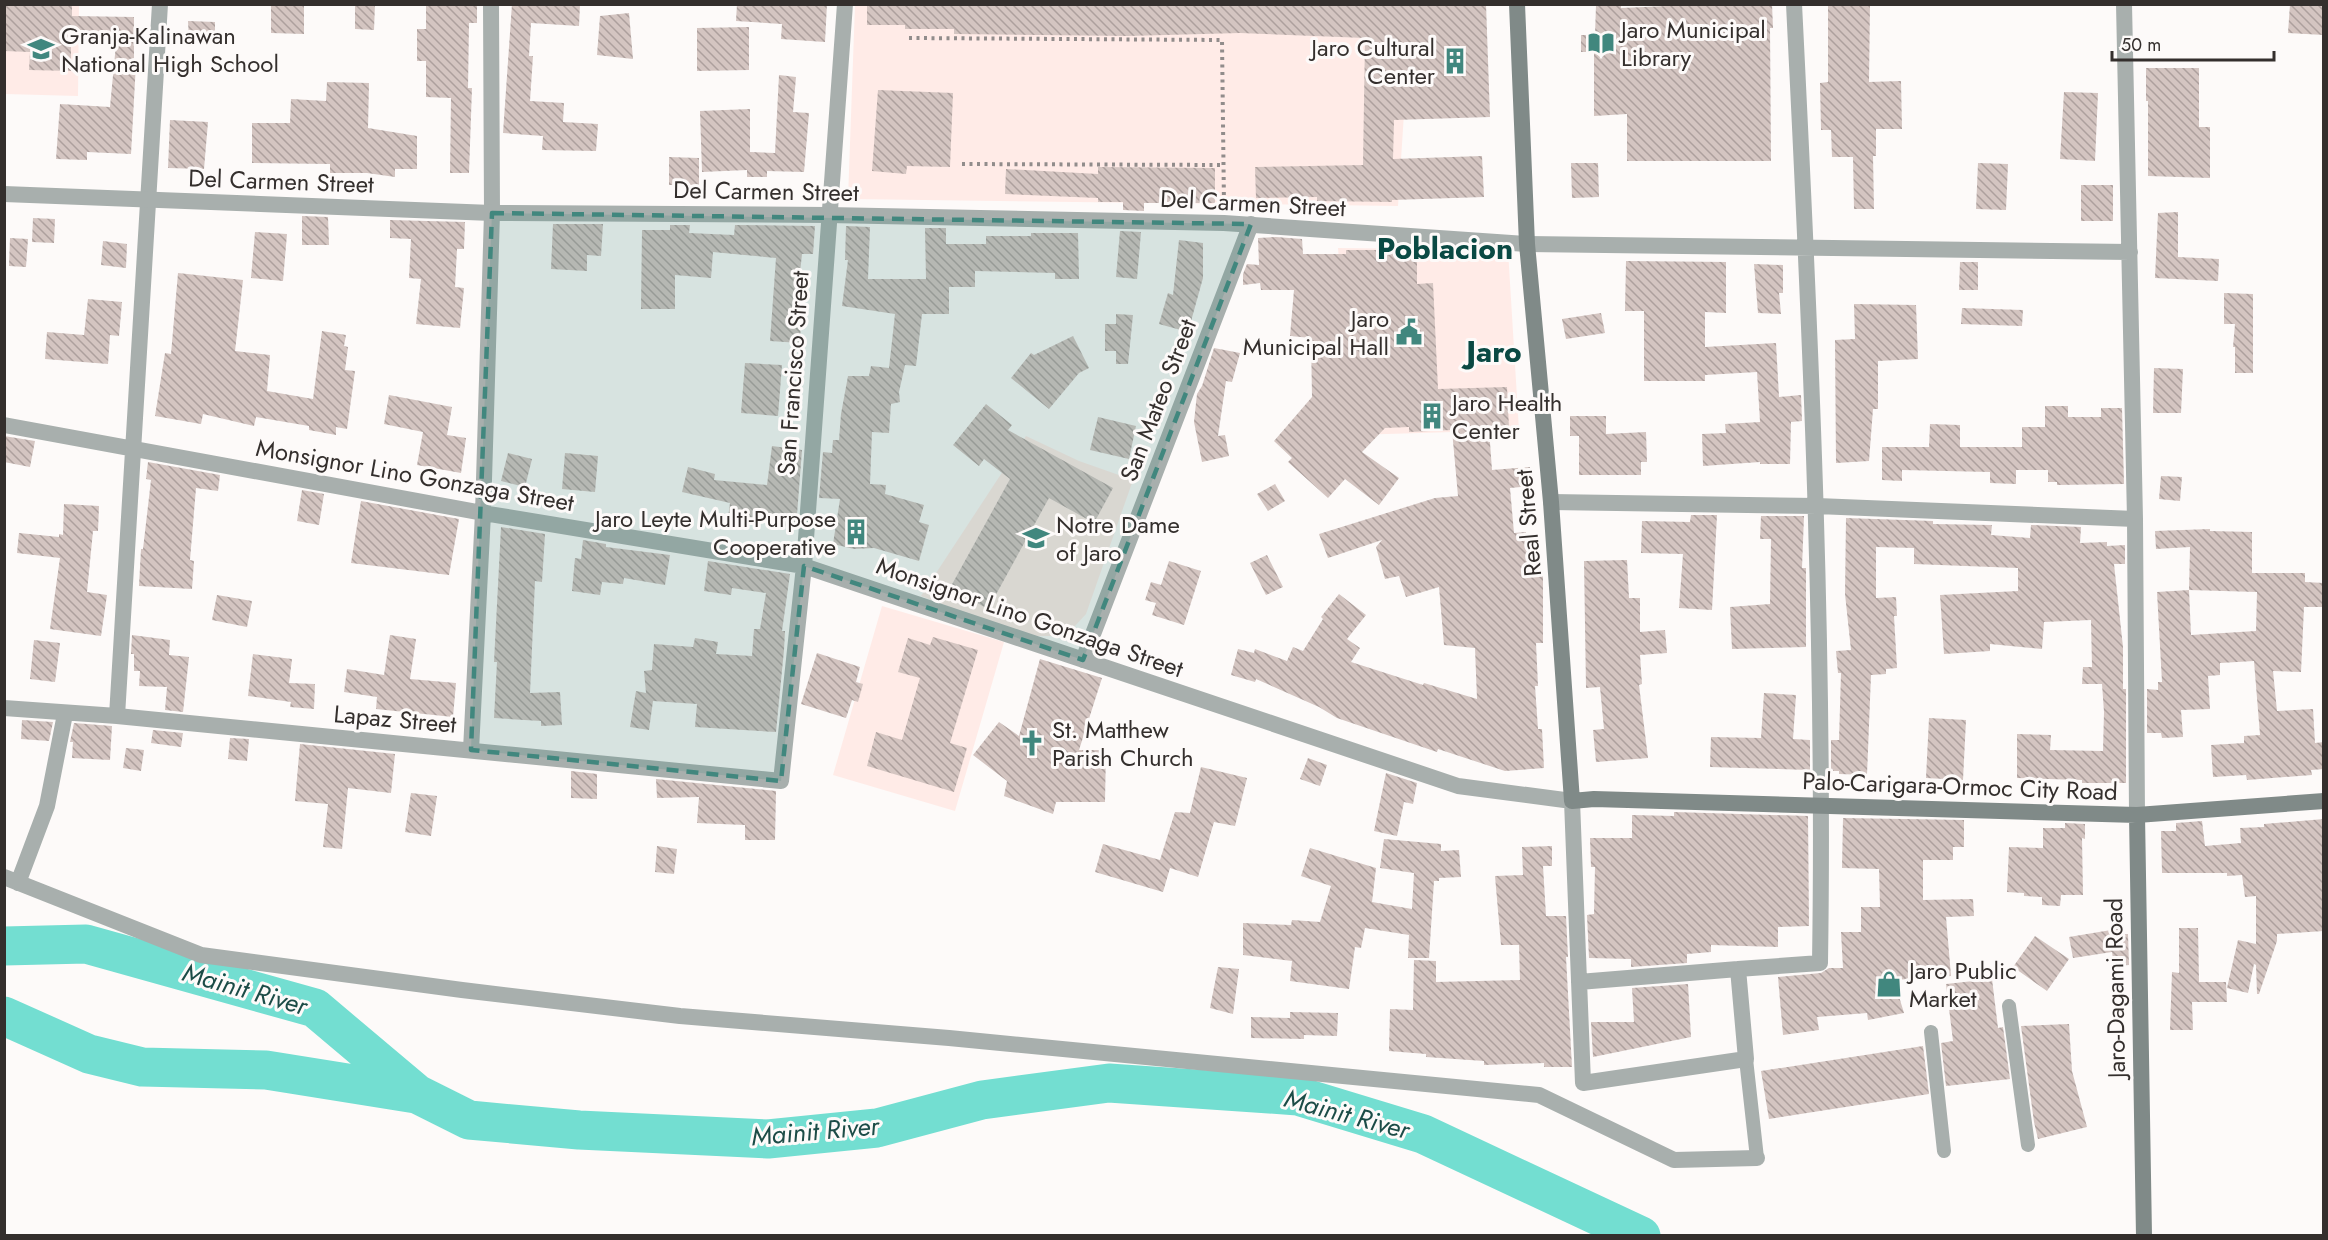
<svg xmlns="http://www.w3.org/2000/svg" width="2328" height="1240" viewBox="0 0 2328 1240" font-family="Jost,sans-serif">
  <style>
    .built { fill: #ffebe7 }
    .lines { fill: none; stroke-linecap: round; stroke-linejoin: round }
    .river { stroke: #73ded1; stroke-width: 39 }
    .building { fill: url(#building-back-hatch) }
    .path { stroke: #918c8b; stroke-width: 4; stroke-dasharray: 3 4.5; stroke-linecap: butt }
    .service { stroke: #a8afad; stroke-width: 14 }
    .minor { stroke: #a8afad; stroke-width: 16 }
    .tertiary { stroke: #a8afad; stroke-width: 16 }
    .secondary { stroke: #808a88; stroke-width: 16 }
    .marked { fill: #41877e; fill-opacity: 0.2; stroke: #41877e; stroke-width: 4.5; stroke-dasharray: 12 8; stroke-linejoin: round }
    .labels { text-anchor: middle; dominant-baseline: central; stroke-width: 6; stroke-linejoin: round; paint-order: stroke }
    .poi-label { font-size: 24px; fill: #342f2d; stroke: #fdfaf9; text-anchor: start }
    .street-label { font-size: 24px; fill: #342f2d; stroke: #fdfaf9 }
    .water-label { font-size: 26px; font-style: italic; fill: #1c4c47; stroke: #fdfaf9 }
    .district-label { font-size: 30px; font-weight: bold; fill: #0a4943; stroke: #fdfaf9 }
  </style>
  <defs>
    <pattern id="building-back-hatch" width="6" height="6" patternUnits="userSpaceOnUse" patternTransform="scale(1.5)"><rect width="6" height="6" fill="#d4c5c1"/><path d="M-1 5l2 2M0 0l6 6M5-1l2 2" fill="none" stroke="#ada09d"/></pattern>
  </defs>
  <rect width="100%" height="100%" fill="#fdfaf9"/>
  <!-- built -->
  <path class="built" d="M5 5H79L78 96 5 94Z
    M855 5H1411L1398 206 848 199Z
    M1338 248 1508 250 1519 430 1354 435Z
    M1026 436 1079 461 1133 480 1086 614 1074 627 1054 636H1026L921 596Z
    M882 606 1004 642 955 811 833 775Z"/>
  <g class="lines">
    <!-- river -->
    <path class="river" d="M4 946 86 944 315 1008 417 1094 469 1120 579 1130 768 1139 877 1128 982 1100 1109 1083 1298 1096 1423 1134 1641 1236
      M4 1016 89 1054 142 1067 266 1070 416 1094"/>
  </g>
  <!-- building -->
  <path class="building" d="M4 4H72V16L134 17V63H136L131 154 87 152V160L56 159 60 104 110 107 116 44 71 43V71L29 70 30 52 4 51Z
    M271 4H304V34L271 33Z
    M355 4H375L374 30 355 29Z
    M426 4H477V23H469L468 88H472L469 173H450L451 98 426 97V61H417V29H426Z
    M512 4H580L579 26 531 23 529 56H533L530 101 564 103 563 122 598 124 596 151 542 150 543 136 503 133Z
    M737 4H827L825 42 781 39 782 24 736 21Z
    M867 4H1486L1490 117 1394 120 1393 159 1482 156 1484 197 1392 200V202L1317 201V197L1256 198 1255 167 1363 165 1365 38 1240 33 1128 36 954 34V29H905V25H867Z
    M1668 4H1772L1773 28H1770L1771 161H1627V114L1594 116V52H1581V35H1595L1596 5 1621 6V8L1667 6Z
    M1828 4H1870L1869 82 1901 81 1902 129H1876V156H1873L1874 209H1854L1853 157H1832L1831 130H1821L1820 83 1828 82Z
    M2290 4H2324V35L2288 33Z
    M629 13 633 59 597 55 600 16Z
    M188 21 215 22V40H189Z
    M749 27V70L697 71V28Z
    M2146 68H2199V127H2210V178L2148 176V101H2146Z
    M779 75 796 77 793 112 809 113 804 172 767 171V177H747V170L702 172 700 111 750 109V152L775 153Z
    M327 82 369 83 368 128 417 136V169H395V177L367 173H330V164L252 163V123H290L291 99 326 101Z
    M878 90 953 93 950 167 907 166 906 174 872 171Z
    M2064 92 2098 93 2095 161 2060 159Z
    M170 120 208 122 204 169 168 168Z
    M669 157 699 158V185H669Z
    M1571 163H1598L1599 197 1572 198Z
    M1978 163 2008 164 2006 210 1976 209Z
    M1098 167 1215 168V203H1144V211L1123 210V202H1098V198L1005 194 1006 169 1098 174Z
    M2081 185H2113V221H2081Z
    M2178 212V257L2219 259 2218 281 2155 278 2158 213Z
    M302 216 328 217 329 245H302Z
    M33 218 55 219 54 243 32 242Z
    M390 220 465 222 464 249H457L455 287 464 288 460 328 416 324 421 279 409 278 411 239 390 238Z
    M553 224H603L601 256 587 255V271L551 269Z
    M670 225H690L689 233 734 235 735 225 815 226 813 254H802L795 320H801L800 343 770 341 776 258 713 252 711 278 675 275V309H641L642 230H670Z
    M846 226 870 227 868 279H926L925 228H946V244H986V236H1031V233H1078L1079 279H1055V273L975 271V287H949V314H922L916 366 905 365 899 392 900 402 891 404 889 433 872 432 870 484 886 485 885 494 924 505 919 522 929 525 919 561 874 548 854 549 833 544 840 499 819 498 823 452 832 453 833 440H839L841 414 848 376H869L871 366 889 368 895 314 842 306 848 260H845Z
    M1120 231 1141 232 1137 279 1116 277Z
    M255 232 287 234 283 281 251 278Z
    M1276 237 1302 239 1303 254H1346V250H1417V284L1433 283 1438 389 1507 387 1509 428 1489 429 1492 470 1530 467 1531 486 1510 488 1514 533 1526 532 1530 574 1543 573V643H1536L1538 686H1535L1538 729H1542L1544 768 1505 771 1438 749 1437 752 1337 718 1319 707 1256 679 1255 682 1231 675 1238 649 1254 653 1255 649 1287 661 1293 647 1303 651 1323 619 1321 617 1339 594 1366 615 1347 639 1360 648 1351 662 1423 685 1424 683 1477 699 1475 648 1444 645 1439 587 1406 597 1399 576 1385 579 1376 547 1382 540 1328 558 1319 534 1435 498 1458 496 1452 430 1409 432V427L1385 428 1362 452 1399 478 1379 505 1345 479 1328 498 1288 462 1292 458 1274 441 1312 397 1311 338 1290 336 1294 290H1261L1260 283 1243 285V274L1247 264 1259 265 1258 238Z
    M10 238 28 239 26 267 9 266Z
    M1179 240 1203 243V278L1188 332 1159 324 1168 293 1173 295Z
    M103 241 127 244 126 268 101 265Z
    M1626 261 1726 262V313L1705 312V347L1776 343 1779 397 1801 395 1802 421 1791 422 1790 464H1760V462L1703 466 1702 434 1726 433 1725 424 1760 422 1757 372 1705 375V381H1644V311H1625Z
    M1960 262H1978V290H1959Z
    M1754 264 1783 265V293H1779L1781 314 1758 313Z
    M178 273 243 280 235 351 270 355 267 391 313 399 322 331 346 335 344 346 348 347 345 370 355 371 347 429 336 427V435L309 430V426L256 417 254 426 203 414 201 424 155 416 165 353 171 354Z
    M2224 293 2253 294V373H2235V347H2233L2235 324H2224Z
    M88 299 122 302 119 336 110 335 108 364 45 359 47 332 84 335Z
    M1854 304 1916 305 1918 359 1878 361V409H1873L1869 461 1836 463 1835 340 1855 339Z
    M1962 308 2023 310 2022 326 1961 324Z
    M1601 313 1605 333 1566 339 1562 319Z
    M1116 314 1133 315 1128 364H1116V351H1105V324H1116Z
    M1073 336 1089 368 1079 373 1049 409 1011 378 1031 353 1034 355Z
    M1214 348 1240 353 1232 382 1226 381 1218 436 1225 435 1229 456 1202 462 1194 422 1196 403 1197 394 1202 386Z
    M745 363 782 365 778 416 741 413Z
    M2154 368 2183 369 2181 413H2153Z
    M389 395 452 407 447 435 466 438 461 473 417 465 423 432 384 424Z
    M986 404 1012 425 1008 430 1113 488 1094 523 1049 498 988 609 950 588 1010 479 984 459 979 466 953 445Z
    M2045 406H2068V417H2101V408H2122L2124 484 2057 485V482H2048V470H2016V484L1990 483V472L1902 470V481L1882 480V447H1929L1930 424 1960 425V447H2022V427H2045Z
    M1570 416H1606V434L1646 432 1647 462H1641V475H1579V436H1570Z
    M1098 417 1136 426 1129 459 1090 450Z
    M4 436 35 441 30 467 4 462Z
    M772 446 802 450 796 528 767 526V522L728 518 730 503 682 492 688 467 715 474 714 480 767 485Z
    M508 453 532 459 525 487 501 481Z
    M565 453 598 456 595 492 562 489Z
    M148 462 220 475 218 491 196 488 190 560 194 561 192 589 139 586 141 549H143L151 480 146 479Z
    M2161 476 2182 477 2180 501 2159 499Z
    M1275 484 1285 501 1268 511 1257 494Z
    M302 490 324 494 319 525 297 521Z
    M361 501 459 519 449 575 351 563Z
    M64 504 99 506 98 531H93L87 592 107 595 101 636 50 629 60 558 17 553 19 533 59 537V534L63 535Z
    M1691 515H1717L1712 610 1679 608 1683 554 1641 553 1642 521 1690 522Z
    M1761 516H1804L1802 568H1806V647L1732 649 1730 607 1770 604 1771 539H1760Z
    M1846 518 1933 521V524L1992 525 1991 535 2030 538 2031 525 2081 527 2080 543 2107 542V546L2125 545V564H2114L2123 647V689H2126V783H2082V780L2017 778V734L2051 735 2050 750 2103 751 2104 712 2102 684H2082L2083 667H2092L2091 620 2044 622 2042 649 1990 644V651L1944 654 1940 595 2018 591V568L1914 564V548L1876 547V598L1896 597 1897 616H1894L1897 668 1886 669V674L1871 675 1867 775 1839 774V771H1831V740H1839L1841 673H1838L1836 651 1851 650 1845 594Z
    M501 527 545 534 542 582 535 581 530 693 560 692 562 725 541 726V721L494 718 497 662H494Z
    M2210 529V531L2252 532V573H2305V582L2324 583V607H2304L2301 672 2273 671 2277 711 2313 709 2315 743 2324 742V769L2311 770 2312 775 2247 780 2246 775 2213 777 2211 745 2244 743V736L2260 735 2254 661 2220 663V675L2208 676 2210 709 2181 710 2183 737 2162 738 2161 733H2147V689L2158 690V682H2162L2157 592 2189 590 2191 635 2256 631 2257 592 2189 590 2190 547 2156 549 2155 531Z
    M583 540 606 544V547L670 555 665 585 624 578 623 584 602 582 600 595 572 591 575 558 581 559Z
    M1267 555 1283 587 1266 595 1250 563Z
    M1627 560 1629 598H1640V632L1665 630 1667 653 1640 655 1642 684 1639 685 1648 758 1596 762 1593 730 1604 729 1600 687 1586 688 1584 561Z
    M708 561 790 574 782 631H785L784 650 776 732 695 727 697 704 653 701 649 730 630 727 636 691 646 693 644 671 652 670 654 644 693 647 695 638 718 642 716 654 752 656 754 629H760L766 593 732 588 731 595 704 591Z
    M1169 561 1201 571 1184 625 1152 615 1156 603 1145 600 1151 582 1161 585Z
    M217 595 252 601 247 627 212 620Z
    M132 635 170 640 169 655 189 657 183 712 165 710 167 687 139 686 140 671H134V654H131Z
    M390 635 416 639 410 679 456 683 453 717 376 709 377 697 344 692 347 669 384 675Z
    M933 637 978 650 950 743 967 748 954 792 867 766 876 732 902 740 920 678 898 672 908 638 930 645Z
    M34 640 60 643 55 682 30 679Z
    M817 653 860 667 856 682 863 684 858 702 852 700 846 718 801 704Z
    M253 654 292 659 289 683 315 684 314 709 290 707 291 702 248 696Z
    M1040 659 1102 678 1079 750H1106L1105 802H1056L1053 814 1004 796 1007 781 973 755 999 722 1019 736Z
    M1764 693 1796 695 1793 739 1810 740V770L1710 767 1711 737 1761 738Z
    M1929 718 1966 720 1963 780 1926 778Z
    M22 720 53 722 49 741 21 739Z
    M74 723 112 726 110 760 72 758 73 742H70Z
    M153 730 183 733 181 747 151 743Z
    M230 738 249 739 247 761 228 759Z
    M300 744 395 754 391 793 348 788 342 849 323 847 328 804 295 801Z
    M126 748 144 750 141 771 123 768Z
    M1308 758 1327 765 1320 786 1300 779Z
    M1201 767 1247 778 1235 826 1214 822 1198 877 1170 868 1163 892 1095 872 1103 844 1160 860 1175 812 1190 813Z
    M571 771 597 774V799L571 798Z
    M1386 773 1417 783 1413 804 1404 802 1397 836 1374 831Z
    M656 779 776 791 775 840H745V825L697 823 699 797 657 798Z
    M411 793 437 796 431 836 405 832Z
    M1674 812 1808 816 1809 926 1778 927V947L1711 945V952L1687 954V963L1631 967V959L1589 958 1587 915 1594 914 1595 867H1591L1590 838H1632V815L1674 816Z
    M1843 818 1964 820V847H1953V860H1923V900L1973 899 1974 916 1946 917 1951 976 1894 980 1904 1013 1868 1020 1867 1013 1817 1017 1819 1030 1783 1035 1778 977 1821 973 1829 968H1843L1841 932H1861V907H1880L1879 869 1842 868Z
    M2324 819V931L2277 934V941L2259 994H2257L2256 965 2254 964 2248 993 2227 988 2238 940 2256 944V896L2245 897 2242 875 2227 876V873H2162L2161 831H2176V823L2202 821 2205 846 2241 843 2240 828 2264 827V824Z
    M2065 823 2085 824V839L2082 838 2083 895H2061L2060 906 2042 905V897L2024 896V893L2007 892 2009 847 2043 848V828H2065Z
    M1384 839 1441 844V851L1459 850 1461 877 1439 878V881H1434L1429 958H1408L1409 935 1365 928 1361 948 1355 947 1349 989 1290 981 1292 961 1243 955V923L1291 925 1292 920 1320 922 1331 886 1301 876 1310 848 1376 868 1372 902 1412 909 1414 873 1380 868Z
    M657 846 677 849 674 874 655 872Z
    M1552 846V866H1543L1546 916H1566L1568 957H1566L1572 1067H1544V1063L1484 1065V1061L1426 1057V1054L1389 1051 1390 1009 1413 1010 1414 960 1436 961V982L1520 980 1519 945H1501L1495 876 1523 875 1522 847Z
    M2123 928V934H2128L2129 965 2114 966 2112 952 2073 958 2069 937Z
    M2179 928H2198L2199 982H2226L2227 1002H2192L2193 1030H2170L2172 972 2179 973Z
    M2035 936 2069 959 2047 991 2013 967Z
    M1218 967 1239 969 1233 1014 1210 1008Z
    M1992 979 1998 1028 2003 1027 2010 1079 1946 1086 1941 1043 1953 1041 1946 984Z
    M1688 984 1691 1037 1593 1057 1591 1022H1634L1632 988Z
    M1290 1012 1338 1013 1337 1036 1304 1035V1039L1251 1038V1017L1290 1018Z
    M2069 1024 2072 1071 2087 1127 2038 1139 2034 1122 2021 1026Z
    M1923 1046 1929 1094 1769 1119 1761 1071Z"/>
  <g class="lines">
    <!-- path -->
    <path class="path" d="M909 38 1222 40 1224 206
      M962 164 1223 165"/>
    <!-- service -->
    <path class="service" d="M2009 1006 2028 1145
      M1931 1032 1944 1151
      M1746 1059 1757 1158"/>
    <!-- minor -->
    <path class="minor" d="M2124 4 2135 519 2137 815
      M1527 244 2130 252
      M4 425 483 513 804 566 1458 786 1572 801 1583 1083 1746 1059 1738 969 1820 963C1825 643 1810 324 1794 4
      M1551 502 1817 506 2135 519
      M1083 660 1251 224
      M4 708 117 716 781 781 804 566 845 4
      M117 716 160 4
      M471 750 483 513 492 213 491 4
      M4 877 201 955 462 990 680 1016 949 1038 1539 1095 1674 1160 1757 1158
      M18 883 47 806 65 714
      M1579 982 1738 969"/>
    <!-- tertiary -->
    <path class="tertiary" d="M4 194 492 213 828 215 1224 223 1527 244"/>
    <!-- secondary -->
    <path class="secondary" d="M1517 4 1527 244 1551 502 1572 801 1594 799 2137 815 2324 801
      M2137 815 2144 1236"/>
  </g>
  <!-- marked area -->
  <path class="marked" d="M492 213 1251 224 1083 660 804 566 781 781 471 750Z"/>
  <!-- icons -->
  <defs>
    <g id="library-bare" transform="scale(2.07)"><path d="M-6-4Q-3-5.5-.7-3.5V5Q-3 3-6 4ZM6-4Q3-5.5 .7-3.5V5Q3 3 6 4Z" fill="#41877e" stroke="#fdfaf9" stroke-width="2.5" paint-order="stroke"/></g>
    <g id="school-bare" transform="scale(2.07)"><path d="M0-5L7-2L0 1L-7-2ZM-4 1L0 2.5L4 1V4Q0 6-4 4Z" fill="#41877e" stroke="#fdfaf9" stroke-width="2.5" paint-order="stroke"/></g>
    <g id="building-bare" transform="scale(2.07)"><path d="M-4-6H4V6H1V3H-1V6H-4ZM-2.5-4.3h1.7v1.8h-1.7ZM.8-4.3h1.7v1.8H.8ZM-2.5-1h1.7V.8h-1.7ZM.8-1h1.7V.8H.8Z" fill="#41877e" stroke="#fdfaf9" stroke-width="2.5" paint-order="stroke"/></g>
    <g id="civic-bare" transform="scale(2.07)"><path d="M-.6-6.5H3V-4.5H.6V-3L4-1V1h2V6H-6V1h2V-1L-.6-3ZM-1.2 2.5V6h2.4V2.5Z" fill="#41877e" stroke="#fdfaf9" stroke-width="2.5" paint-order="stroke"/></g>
    <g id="church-bare" transform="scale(2.07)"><path d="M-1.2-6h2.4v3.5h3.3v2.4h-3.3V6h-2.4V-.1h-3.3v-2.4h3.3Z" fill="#41877e" stroke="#fdfaf9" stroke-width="2.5" paint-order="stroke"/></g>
    <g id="shop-bare" transform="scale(2.07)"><path d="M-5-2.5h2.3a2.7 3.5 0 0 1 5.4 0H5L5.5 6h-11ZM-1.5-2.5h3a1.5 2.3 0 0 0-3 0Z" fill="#41877e" stroke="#fdfaf9" stroke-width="2.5" paint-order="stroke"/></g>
  </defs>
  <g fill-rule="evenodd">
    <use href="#library-bare" x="1601" y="43"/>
    <use href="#school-bare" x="41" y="49"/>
    <use href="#building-bare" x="1455" y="61"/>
    <use href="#civic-bare" x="1409" y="332"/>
    <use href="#building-bare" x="1432" y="416"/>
    <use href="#building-bare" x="856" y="532"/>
    <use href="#school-bare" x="1036" y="538"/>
    <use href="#church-bare" x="1032" y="743"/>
    <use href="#shop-bare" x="1889" y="984"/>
  </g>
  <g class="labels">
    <!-- poi labels -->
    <g class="poi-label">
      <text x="1621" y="29">Jaro Municipal<tspan x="1621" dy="28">Library</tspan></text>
      <text x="61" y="35">Granja-Kalinawan<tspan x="61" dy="28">National High School</tspan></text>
      <text x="1435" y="47" text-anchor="end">Jaro Cultural<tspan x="1435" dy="28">Center</tspan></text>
      <text x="1389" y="318" text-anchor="end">Jaro<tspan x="1389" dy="28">Municipal Hall</tspan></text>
      <text x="1452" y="402">Jaro Health<tspan x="1452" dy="28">Center</tspan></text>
      <text x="836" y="518" text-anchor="end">Jaro Leyte Multi-Purpose<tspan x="836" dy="28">Cooperative</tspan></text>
      <text x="1056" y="524">Notre Dame<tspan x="1056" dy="28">of Jaro</tspan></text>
      <text x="1052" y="729">St. Matthew<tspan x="1052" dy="28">Parish Church</tspan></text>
      <text x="1909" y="970">Jaro Public<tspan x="1909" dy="28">Market</tspan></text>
    </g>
    <!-- street labels -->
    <g class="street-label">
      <text transform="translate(281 181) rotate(2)">Del Carmen Street</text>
      <text transform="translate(766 191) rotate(1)">Del Carmen Street</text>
      <text transform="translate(1253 203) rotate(3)">Del Carmen Street</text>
      <text transform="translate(793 373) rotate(-86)">San Francisco Street</text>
      <text transform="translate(1158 400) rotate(-69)">San Mateo Street</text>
      <text transform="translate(415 475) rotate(10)">Monsignor Lino Gonzaga Street</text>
      <text transform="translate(1528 523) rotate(-95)">Real Street</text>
      <text transform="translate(1030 617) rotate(19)">Monsignor Lino Gonzaga Street</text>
      <text transform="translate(395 719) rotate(5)">Lapaz Street</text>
      <text transform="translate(1960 786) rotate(2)">Palo-Carigara-Ormoc City Road</text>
      <text transform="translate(2115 988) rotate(-91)">Jaro-Dagami Road</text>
    </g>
    <!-- water labels -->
    <g class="water-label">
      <text transform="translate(245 989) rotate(16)">Mainit River</text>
      <text transform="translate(1347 1114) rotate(15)">Mainit River</text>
      <text transform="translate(815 1131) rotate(-5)">Mainit River</text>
    </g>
    <!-- district labels -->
    <g class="district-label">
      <text x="1445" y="248">Poblacion</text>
      <text x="1494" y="351">Jaro</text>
    </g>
  </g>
  <!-- border -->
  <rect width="2328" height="1240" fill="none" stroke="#342f2d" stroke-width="12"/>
  <!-- scale -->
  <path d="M2112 51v9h162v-9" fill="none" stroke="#342f2d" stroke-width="3"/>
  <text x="2121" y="51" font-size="18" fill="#342f2d" stroke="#fdfaf9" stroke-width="4.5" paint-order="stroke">50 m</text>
</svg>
